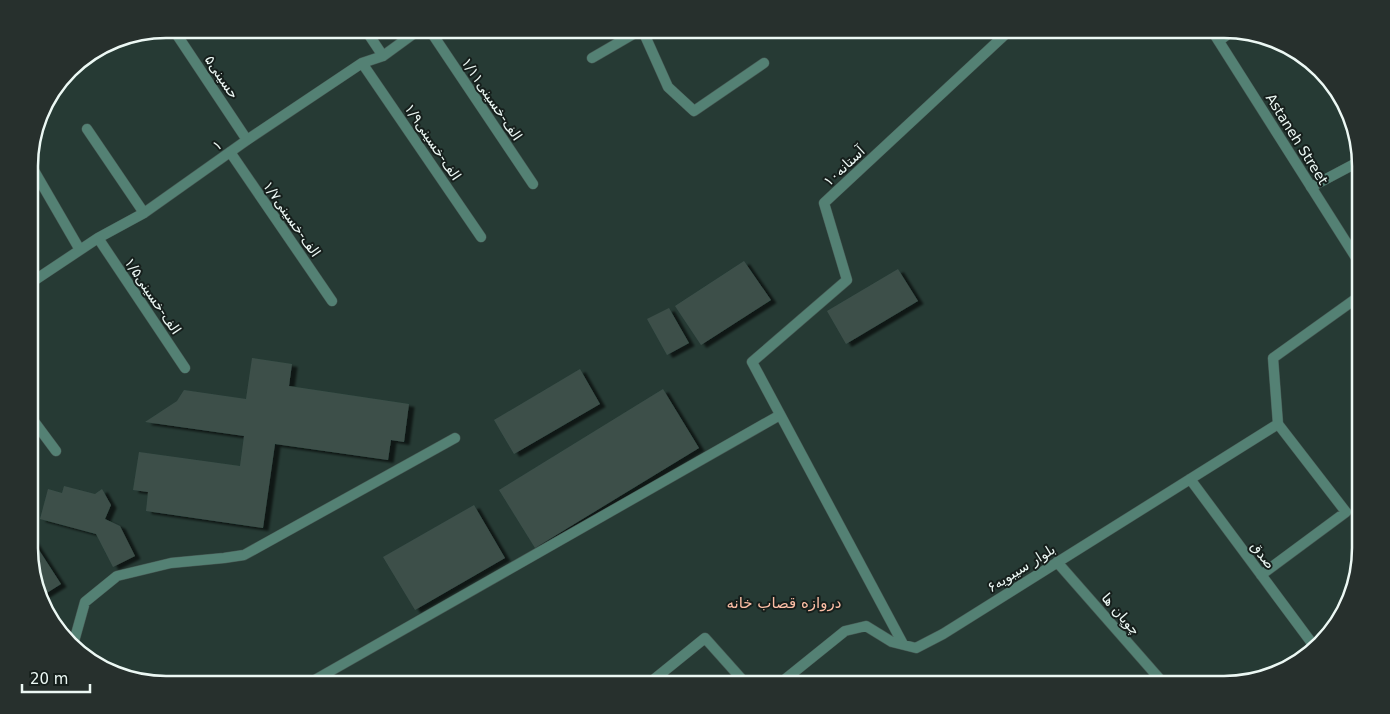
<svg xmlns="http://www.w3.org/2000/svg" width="1390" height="714" viewBox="0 0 1390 714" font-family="'DejaVu Sans',Cairo,sans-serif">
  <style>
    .building { fill: #3c504a; filter: url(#shadow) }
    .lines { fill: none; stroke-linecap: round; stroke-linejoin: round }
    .service-casing { stroke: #465853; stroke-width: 11 }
    .minor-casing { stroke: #465853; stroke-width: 11 }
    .tertiary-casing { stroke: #465853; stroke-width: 11 }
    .service { stroke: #548174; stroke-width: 10 }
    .minor { stroke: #548174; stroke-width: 10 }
    .tertiary { stroke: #548174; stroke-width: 10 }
    .labels { text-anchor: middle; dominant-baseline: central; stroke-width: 4; stroke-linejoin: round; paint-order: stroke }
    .street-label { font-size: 14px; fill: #ecf8f4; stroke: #161f1c }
    .neighbourhood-label { font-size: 15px; fill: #fcbea5; stroke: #161f1c }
    .rim { fill: none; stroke: #ecf8f4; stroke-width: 2.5 }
  </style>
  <defs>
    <filter id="shadow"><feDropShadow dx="5.5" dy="3" stdDeviation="1" flood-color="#0009"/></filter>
  </defs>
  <rect width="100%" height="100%" fill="#263a34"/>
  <!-- building -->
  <path class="building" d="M744 261 771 300 701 345 675 306Z
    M898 269 918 301 846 344 827 311Z
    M669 308 689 343 667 355 647 319Z
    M252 358 292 364 289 386 409 404 404 442 391 440 388 460 275 444 263 528 146 511 148 492 133 490 139 452 240 466 244 436 145 422 177 401 184 390 246 399Z
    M580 369 600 404 514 454 494 420Z
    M663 389 699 448 535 548 499 490Z
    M64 486 95 494 102 489 111 505 105 519 120 526 135 556 113 567 96 534 40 519 48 489 62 493Z
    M474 505 505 558 415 610 383 557Z
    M30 536 61 584 42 596 30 567Z"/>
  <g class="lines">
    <!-- service casing -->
    <g class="service-casing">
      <path id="service" d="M1219 41 1232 31
        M1311 187 1360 161"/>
    </g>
    <!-- minor casing -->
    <g class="minor-casing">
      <path id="minor" d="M173 29 247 140
        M365 29 383 56
        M429 29 533 184
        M642 29 668 87 694 111 764 63
        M592 58 642 29
        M362 63 481 237
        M87 129 144 213
        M230 152 332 301
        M29 162 80 250
        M98 238 185 368
        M29 284 98 238 144 213 247 140 362 63 383 56 420 29
        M30 416 56 451
        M1190 479 1314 646
        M1057 562 1165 685
        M1261 575 1346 512 1278 424 1273 358 1361 295
        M903 644 752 362 847 280 824 203 1011 29
        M73 645 85 602 117 576 171 563 224 558 244 555 455 438
        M949 683 951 685
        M306 685 780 415
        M647 685 705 638 747 685
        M778 685 845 631 866 626 892 642 916 648 943 634 1278 424"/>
    </g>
    <!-- tertiary casing -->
    <g class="tertiary-casing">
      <path id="tertiary" d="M1211 29 1360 264"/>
    </g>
    <!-- service -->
    <use href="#service" class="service"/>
    <!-- minor -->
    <use href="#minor" class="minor"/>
    <!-- tertiary -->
    <use href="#tertiary" class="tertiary"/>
  </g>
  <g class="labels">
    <!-- street labels -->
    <g class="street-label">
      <text transform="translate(222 77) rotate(56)">حسینی۵</text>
      <text transform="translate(492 99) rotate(56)">الف-خسینی۱/۱۱</text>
      <text transform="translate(1297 139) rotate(58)">Astaneh Street</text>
      <text transform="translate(433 142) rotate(56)">الف-خسینی۱/۹</text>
      <text transform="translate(217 145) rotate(-36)">۱</text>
      <text transform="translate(844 166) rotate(-43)">آستانه۱۰</text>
      <text transform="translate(292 219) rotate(55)">الف-خسینی۱/۷</text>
      <text transform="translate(153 296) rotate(56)">الف-خسینی۱/۵</text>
      <text transform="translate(1263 555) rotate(53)">صدق</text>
      <text transform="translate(1021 568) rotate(-32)">۶بلوار سیبویه</text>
      <text transform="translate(1121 614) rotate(49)">چوپان ها</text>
    </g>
    <!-- neighbourhood labels -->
    <g class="neighbourhood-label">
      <text x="784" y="603">دروازه قصاب خانه</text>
    </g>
  </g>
  <!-- crop -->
  <path d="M0 0H1390V714H0ZM166 38H1224A128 128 0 0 1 1352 166V548A128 128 0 0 1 1224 676H166A128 128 0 0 1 38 548V166A128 128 0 0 1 166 38Z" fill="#27302d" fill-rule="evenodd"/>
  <path class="rim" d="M166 38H1224A128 128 0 0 1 1352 166V548A128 128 0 0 1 1224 676H166A128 128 0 0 1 38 548V166A128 128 0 0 1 166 38Z"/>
  <!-- scale -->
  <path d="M22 684v8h68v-8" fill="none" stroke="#ecf8f4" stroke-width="2.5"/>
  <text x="30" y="684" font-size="15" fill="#ecf8f4" stroke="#161f1c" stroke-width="4" paint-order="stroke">20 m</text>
</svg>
